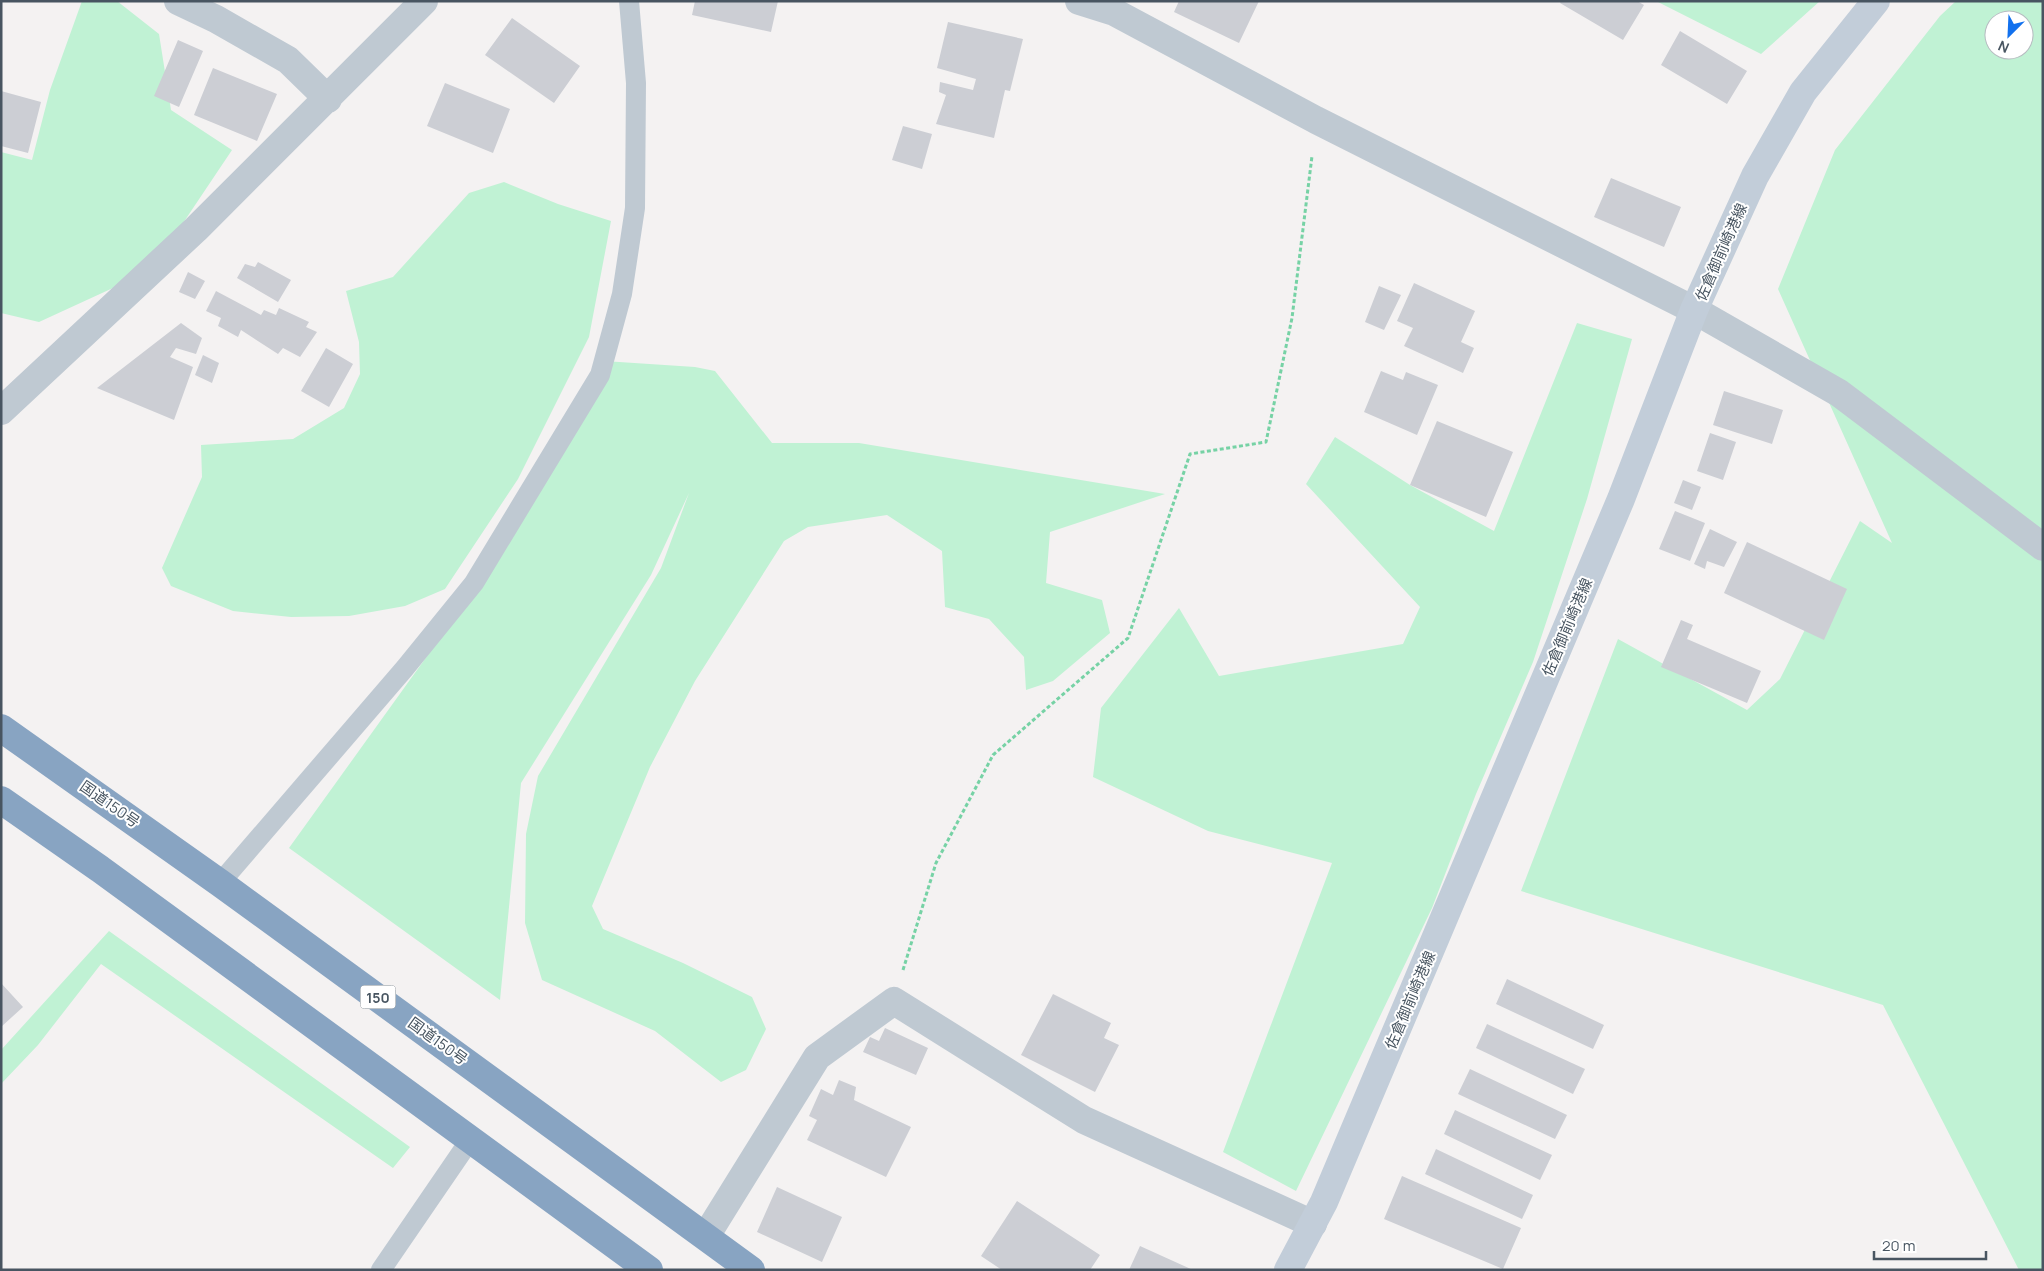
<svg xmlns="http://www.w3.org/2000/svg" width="2044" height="1271" viewBox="0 0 2044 1271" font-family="Manrope,'Noto Sans JP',sans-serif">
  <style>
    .green { fill: #c0f2d4; fill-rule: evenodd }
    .building { fill: #ccced4 }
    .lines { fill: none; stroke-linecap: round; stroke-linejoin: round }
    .path { stroke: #76d2a5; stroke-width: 3; stroke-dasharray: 4 2.5; stroke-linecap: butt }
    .lane { stroke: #bfc9d2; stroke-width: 20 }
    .street { stroke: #bfc9d2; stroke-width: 28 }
    .secondary { stroke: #c2cdd9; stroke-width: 28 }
    .highway { stroke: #88a4c2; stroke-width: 28 }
    .labels { text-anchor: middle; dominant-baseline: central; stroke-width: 4; stroke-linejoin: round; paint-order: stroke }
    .shield { fill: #fff; stroke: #7f8890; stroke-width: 1 }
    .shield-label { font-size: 14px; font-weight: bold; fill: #485561 }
    .street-label { font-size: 15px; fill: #485561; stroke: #fff }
  </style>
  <rect width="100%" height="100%" fill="#f4f2f2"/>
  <!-- green -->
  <path class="green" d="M82 1H117L159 34 171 110 232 150 171 241 126 282 39 322 1 313V152L32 160 50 90Z
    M1656 1H1820L1761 54Z
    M1956 1H2043V1270H2019L1883 1005 1521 891 1618 639 1747 710 1780 679 1860 521 1892 543 1778 289 1835 150 1940 16ZM1994 20H2024V50H1994Z
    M504 182 558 204 611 221 589 337 518 479 445 589 405 606 349 616 291 617 233 611 171 586 162 568 202 477 201 445 293 439 344 408 360 374 359 342 346 291 393 277 469 193Z
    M1577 323 1632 339 1587 499 1533 662 1476 794 1432 908 1296 1191 1223 1152 1332 863 1208 831 1093 777 1101 708 1179 608 1219 676 1403 644 1420 607 1306 484 1335 437 1410 485 1494 531Z
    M604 361 695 367 715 371 772 443H859L1165 494 1050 532 1046 583 1102 600 1110 633 1053 681 1026 690 1024 657 989 619 945 607 942 551 887 515 808 527 784 541 695 681 650 767 592 906 603 929 683 963 752 997 766 1029 746 1070 721 1082 655 1031 542 980 525 923 526 834 538 776 661 568 689 493 651 575 521 783 500 1000 289 848 512 538Z
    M109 931 410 1147 393 1168 101 964 38 1045 1 1084V1050Z"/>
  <!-- building -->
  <path class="building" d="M695 1H778L771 32 692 15Z
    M1179 1H1259L1239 43 1174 12Z
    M1561 1H1637L1644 5 1623 40 1560 3Z
    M512 18 580 66 554 103 485 55Z
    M948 22 1023 39 1010 91 1005 90 994 138 936 124 946 95 939 92 940 82 973 90 976 79 937 68Z
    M1680 31 1747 71 1727 104 1661 65Z
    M178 40 203 51 179 107 154 96Z
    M213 68 277 94 257 141 194 115Z
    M445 83 510 109 493 153 427 126Z
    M1 91 41 102 28 153 1 146Z
    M903 126 932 134 922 169 892 160Z
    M1611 178 1681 207 1664 247 1594 217Z
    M258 262 291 280 278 302 237 278 245 264 255 267Z
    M188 272 205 281 195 299 179 292Z
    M1414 283 1475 311 1461 342 1474 348 1463 373 1404 346 1413 328 1397 321Z
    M1379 286 1401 295 1384 330 1365 322Z
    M216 291 261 315 264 310 276 315 279 308 309 322 306 327 317 332 300 357 283 348 278 354 241 330 238 337 218 326 221 318 206 311Z
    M181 323 202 338 196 354 176 348 170 357 193 367 174 420 97 388Z
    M326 348 353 364 329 407 301 391Z
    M203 355 219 363 212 383 195 375Z
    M1381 371 1403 380 1406 372 1438 385 1417 435 1364 412Z
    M1724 391 1783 410 1772 444 1713 425Z
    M1437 421 1513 452 1486 517 1410 485Z
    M1710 433 1736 442 1723 480 1697 471Z
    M1683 480 1701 487 1692 510 1674 503Z
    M1675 511 1705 523 1690 561 1659 549Z
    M1710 529 1737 542 1724 567 1707 561 1705 569 1694 564Z
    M1747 542 1847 589 1824 640 1724 593Z
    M1681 620 1693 625 1687 639 1761 671 1747 703 1661 667Z
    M1507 979 1604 1025 1593 1049 1496 1004Z
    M1 983 23 1007 1 1027Z
    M1053 994 1111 1023 1104 1038 1119 1045 1095 1092 1021 1055Z
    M1487 1024 1585 1069 1573 1094 1476 1048Z
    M885 1028 928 1048 916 1075 863 1052 870 1037 879 1041Z
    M1470 1069 1567 1115 1555 1139 1458 1094Z
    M839 1080 856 1087 854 1100 911 1127 886 1177 807 1140 817 1120 809 1116 821 1089 833 1095Z
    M1455 1110 1552 1155 1540 1180 1444 1134Z
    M1436 1149 1533 1195 1522 1219 1425 1174Z
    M1402 1176 1521 1228 1503 1269 1384 1219Z
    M777 1187 842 1217 822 1262 757 1232Z
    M1017 1201 1100 1255 1090 1270H1002L981 1256Z
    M1140 1246 1193 1270H1129Z"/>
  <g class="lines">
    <!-- path -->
    <path class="path" d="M903 970 936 863 993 755 1128 638 1190 454 1266 442 1292 318 1312 156"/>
    <!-- lane -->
    <path class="lane" d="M220 883 405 668 474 583 600 375 622 294 635 208 636 83 629 1
      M381 1270 470 1140"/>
    <!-- street -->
    <path class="street" d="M178 1 216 19 288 60 328 99
      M1079 1 1114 12 1316 120 1694 310 1839 393 2043 547
      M1 411 196 229 424 1
      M706 1236 817 1057 894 1001 1084 1120 1313 1224"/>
    <!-- secondary -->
    <path class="secondary" d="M1288 1270 1324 1202 1621 499 1694 310 1755 176 1803 92 1876 1"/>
    <!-- highway -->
    <path class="highway" d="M1 728 220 883 751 1270
      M1 800 100 869 649 1270"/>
  </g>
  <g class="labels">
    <!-- shield labels -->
    <rect class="shield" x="360.5" y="985.5" width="35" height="23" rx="4"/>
    <g class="shield-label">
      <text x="378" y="997">150</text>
    </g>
    <!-- street labels -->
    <g class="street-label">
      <text transform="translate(1721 252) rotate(-66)">佐倉御前崎港線</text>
      <text transform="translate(1567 627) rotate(-67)">佐倉御前崎港線</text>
      <text transform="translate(110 804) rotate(35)">国道150号</text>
      <text transform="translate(1410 1000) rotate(-67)">佐倉御前崎港線</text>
      <text transform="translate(438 1041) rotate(36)">国道150号</text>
    </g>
  </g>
  <!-- border -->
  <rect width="2044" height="1271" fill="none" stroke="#485561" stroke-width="5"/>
  <!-- north arrow -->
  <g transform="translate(2009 35) rotate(204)"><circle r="24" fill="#ffffff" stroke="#b6bbc0"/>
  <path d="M0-4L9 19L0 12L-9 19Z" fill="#1271ee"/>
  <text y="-8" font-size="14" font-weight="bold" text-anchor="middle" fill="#485561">N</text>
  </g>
  <!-- scale -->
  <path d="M1874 1251v8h112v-8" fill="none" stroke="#485561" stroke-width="2.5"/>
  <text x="1882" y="1251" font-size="15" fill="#485561" stroke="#ffffff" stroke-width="4" paint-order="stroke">20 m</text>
</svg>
